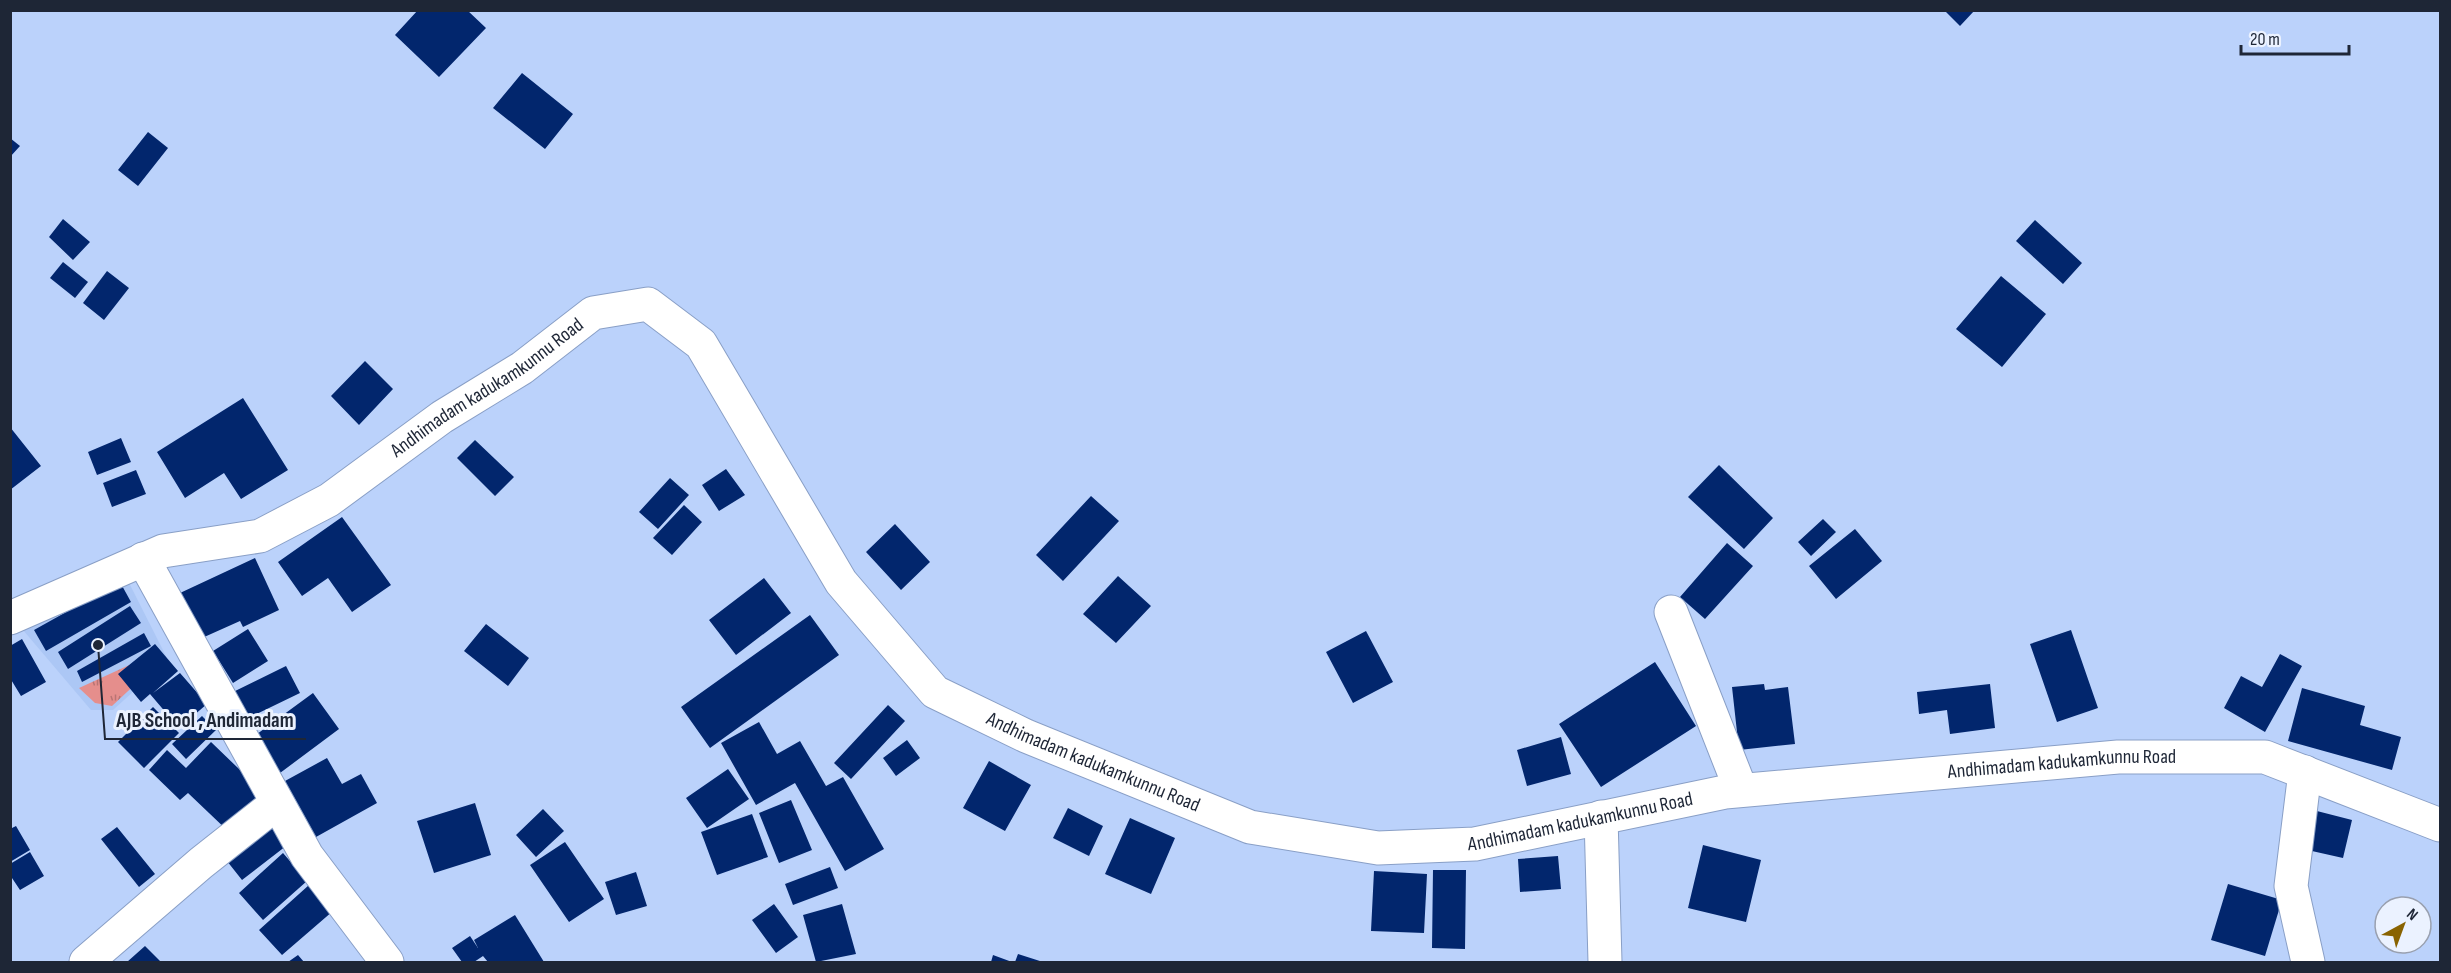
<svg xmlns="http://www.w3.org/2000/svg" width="2451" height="973" viewBox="0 0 2451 973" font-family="'Sofia Sans Condensed',sans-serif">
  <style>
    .built { fill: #acc7f5 }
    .park { fill: url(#park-tufts) }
    .building { fill: #02266d }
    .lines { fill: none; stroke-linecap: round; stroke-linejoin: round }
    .minor-casing { stroke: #899fc6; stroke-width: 35 }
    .minor { stroke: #fff; stroke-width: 33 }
    .labels { text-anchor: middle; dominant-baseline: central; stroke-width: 6; stroke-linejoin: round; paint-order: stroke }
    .street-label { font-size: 20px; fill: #1e2636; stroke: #ebf2ff }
    .leader { fill: none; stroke: #1e2636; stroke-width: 2 }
    .callout-dot { fill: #1e2636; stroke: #ebf2ff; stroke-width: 2 }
    .callout-label { font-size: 21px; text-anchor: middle; font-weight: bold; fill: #1e2636; stroke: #ebf2ff; stroke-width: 6; stroke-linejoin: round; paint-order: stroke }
  </style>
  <defs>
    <pattern id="park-tufts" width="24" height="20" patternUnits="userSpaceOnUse" patternTransform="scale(1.5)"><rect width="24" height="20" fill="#e58e8c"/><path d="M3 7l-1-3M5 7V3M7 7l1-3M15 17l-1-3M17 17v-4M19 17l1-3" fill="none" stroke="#b97473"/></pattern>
  </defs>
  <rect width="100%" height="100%" fill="#bbd2fb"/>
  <!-- built -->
  <path class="built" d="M125 575 168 660 113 710H91L23 630Z"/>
  <!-- park -->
  <path class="park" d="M149 656 156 665 112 706 95 703 79 688Z"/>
  <!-- building -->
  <path class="building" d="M418 10H467L486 28 439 77 395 35Z
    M1944 10H1975L1960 26Z
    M522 73 573 114 545 149 493 108Z
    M148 132 168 148 138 186 118 170Z
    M10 138 20 146 10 157Z
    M63 219 90 242 73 260 49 237Z
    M2035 220 2082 263 2063 284 2016 241Z
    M63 262 88 282 75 298 50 278Z
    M107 271 129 288 104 320 83 303Z
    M2001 276 2046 314 2002 367 1956 329Z
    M365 361 393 389 359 425 331 396Z
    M243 398 288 470 241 499 224 473 185 498 157 452Z
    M10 427 41 466 10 490Z
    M121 438 131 462 97 475 88 452Z
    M475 440 514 477 495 496 457 458Z
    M1719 465 1773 518 1744 549 1688 497Z
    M726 469 745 495 719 511 702 485Z
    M136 470 146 494 112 507 103 483Z
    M670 478 689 495 658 529 639 512Z
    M1091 496 1119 521 1063 581 1036 555Z
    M684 505 702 522 672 555 653 538Z
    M342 517 391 585 352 612 328 578 302 596 278 562Z
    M1823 519 1836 532 1811 556 1798 542Z
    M895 524 930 562 901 590 866 552Z
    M1855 529 1882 561 1836 599 1809 566Z
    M1727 543 1753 566 1705 619 1680 597Z
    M255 558 279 610 243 627 240 621 202 638 180 593Z
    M1118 576 1151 606 1116 643 1083 614Z
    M764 578 791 613 736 655 709 620Z
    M120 582 131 602 46 651 34 630Z
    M130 606 141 623 68 669 58 652Z
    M810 615 839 655 710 748 681 707Z
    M486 624 529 658 508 686 464 651Z
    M248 629 268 661 233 683 213 651Z
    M2071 630 2098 708 2057 722 2030 644Z
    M1366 631 1393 682 1353 703 1326 652Z
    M144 633 151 646 82 682 77 671Z
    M22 639 46 682 21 696 10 678V646Z
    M155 644 178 671 153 693 180 673 207 704 179 728 150 694 141 702 118 674Z
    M2280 654 2302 666 2265 732 2224 708 2241 676 2262 687Z
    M1655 662 1696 726 1601 787 1559 724Z
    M286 666 300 693 242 721 229 694Z
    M1764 684 1765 690 1788 687 1795 744 1739 750 1732 687Z
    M1990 684 1995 728 1950 734 1947 710 1919 714 1917 692Z
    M2302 688 2365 706 2360 725 2401 737 2392 770 2288 741Z
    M313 693 339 729 280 773 253 737Z
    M888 705 905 721 851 779 834 763Z
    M153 707 179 733 144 768 118 742Z
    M202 716 216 730 186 759 172 744Z
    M759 722 777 754 800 741 826 786 843 777 884 849 845 871 795 783 756 805 721 743Z
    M1561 737 1571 774 1527 786 1517 750Z
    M907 740 920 758 896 776 883 758Z
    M211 742 266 795 230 833 188 793 180 800 149 770 167 750 186 768Z
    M327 758 342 784 361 774 377 803 316 837 285 781Z
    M989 761 1031 785 1005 831 963 808Z
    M728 769 749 799 707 828 686 798Z
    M791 800 812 850 779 863 759 813Z
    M475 803 491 855 434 873 417 821Z
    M1068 808 1103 826 1089 856 1053 838Z
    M543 809 564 831 536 857 516 835Z
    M2313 810 2352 820 2343 858 2303 849Z
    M752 814 768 857 717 875 701 832Z
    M1130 818 1175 838 1151 894 1105 874Z
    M267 822 286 846 242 880 223 856Z
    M16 826 30 850 10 862V829Z
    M117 827 155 874 139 887 101 839Z
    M565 842 604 899 569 922 530 865Z
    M1703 845 1761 860 1746 922 1688 908Z
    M30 852 44 876 20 890 10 875V864Z
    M283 853 307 881 263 920 239 893Z
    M1558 856 1561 889 1520 892 1518 859Z
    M830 867 838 888 793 905 785 884Z
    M1433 870H1466L1465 949 1432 948Z
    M1374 871 1427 874 1424 933 1371 931Z
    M636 872 647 906 616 915 605 882Z
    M2228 884 2282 900 2265 956 2211 940Z
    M309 885 333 911 282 955 259 930Z
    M774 904 798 937 776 953 752 920Z
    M842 904 856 954 816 962 803 915Z
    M515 915 544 962H488L483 956 474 962H462L452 948 470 936 478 948 474 940Z
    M145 946 161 962H127Z
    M1018 954 1043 962H1015Z
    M298 955 304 962H288Z
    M993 955 1012 962H991Z"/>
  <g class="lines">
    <!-- minor casing -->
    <g class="minor-casing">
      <g id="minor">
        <path d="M143 559 307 856 387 962"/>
        <path d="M1671 612 1741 790"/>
        <path id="s1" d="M10 618 163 551 260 536 329 500 442 417 522 368 593 313 648 304 701 344 841 582 935 692 1026 736 1250 827 1378 848 1475 844 1725 792 2118 757H2265L2440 825"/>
        <path d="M2305 772 2291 886 2308 962"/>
        <path d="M1601 817 1605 962"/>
        <path d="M86 962 201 863 277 803"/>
      </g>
    </g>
    <!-- minor -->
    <use href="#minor" class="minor"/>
  </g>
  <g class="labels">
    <!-- street labels -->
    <g class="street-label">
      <text stroke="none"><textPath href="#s1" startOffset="537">Andhimadam kadukamkunnu Road</textPath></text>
      <text stroke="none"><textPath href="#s1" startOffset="1383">Andhimadam kadukamkunnu Road</textPath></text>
      <text stroke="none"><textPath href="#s1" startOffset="2373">Andhimadam kadukamkunnu Road</textPath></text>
      <text stroke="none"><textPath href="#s1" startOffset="1887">Andhimadam kadukamkunnu Road</textPath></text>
    </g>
  </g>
  <!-- callouts -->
  <path class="leader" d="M98 645L105 739H306"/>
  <circle class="callout-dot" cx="98" cy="645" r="6"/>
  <g class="callout-label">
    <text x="205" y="727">AJB School , Andimadam</text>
  </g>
  <!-- border -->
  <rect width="2451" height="973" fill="none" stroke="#1e2636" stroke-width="24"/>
  <!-- north arrow -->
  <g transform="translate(2403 925) rotate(41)"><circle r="28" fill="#ebf2ff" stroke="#99a0af" stroke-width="1.5"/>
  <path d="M0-4.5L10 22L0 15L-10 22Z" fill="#896301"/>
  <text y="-9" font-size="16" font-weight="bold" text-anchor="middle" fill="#1e2636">N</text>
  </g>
  <!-- scale -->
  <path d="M2241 45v9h108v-9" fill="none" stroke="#1e2636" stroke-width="3"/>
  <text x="2250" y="45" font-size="18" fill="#1e2636" stroke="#ebf2ff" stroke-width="4.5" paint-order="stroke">20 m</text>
</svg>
